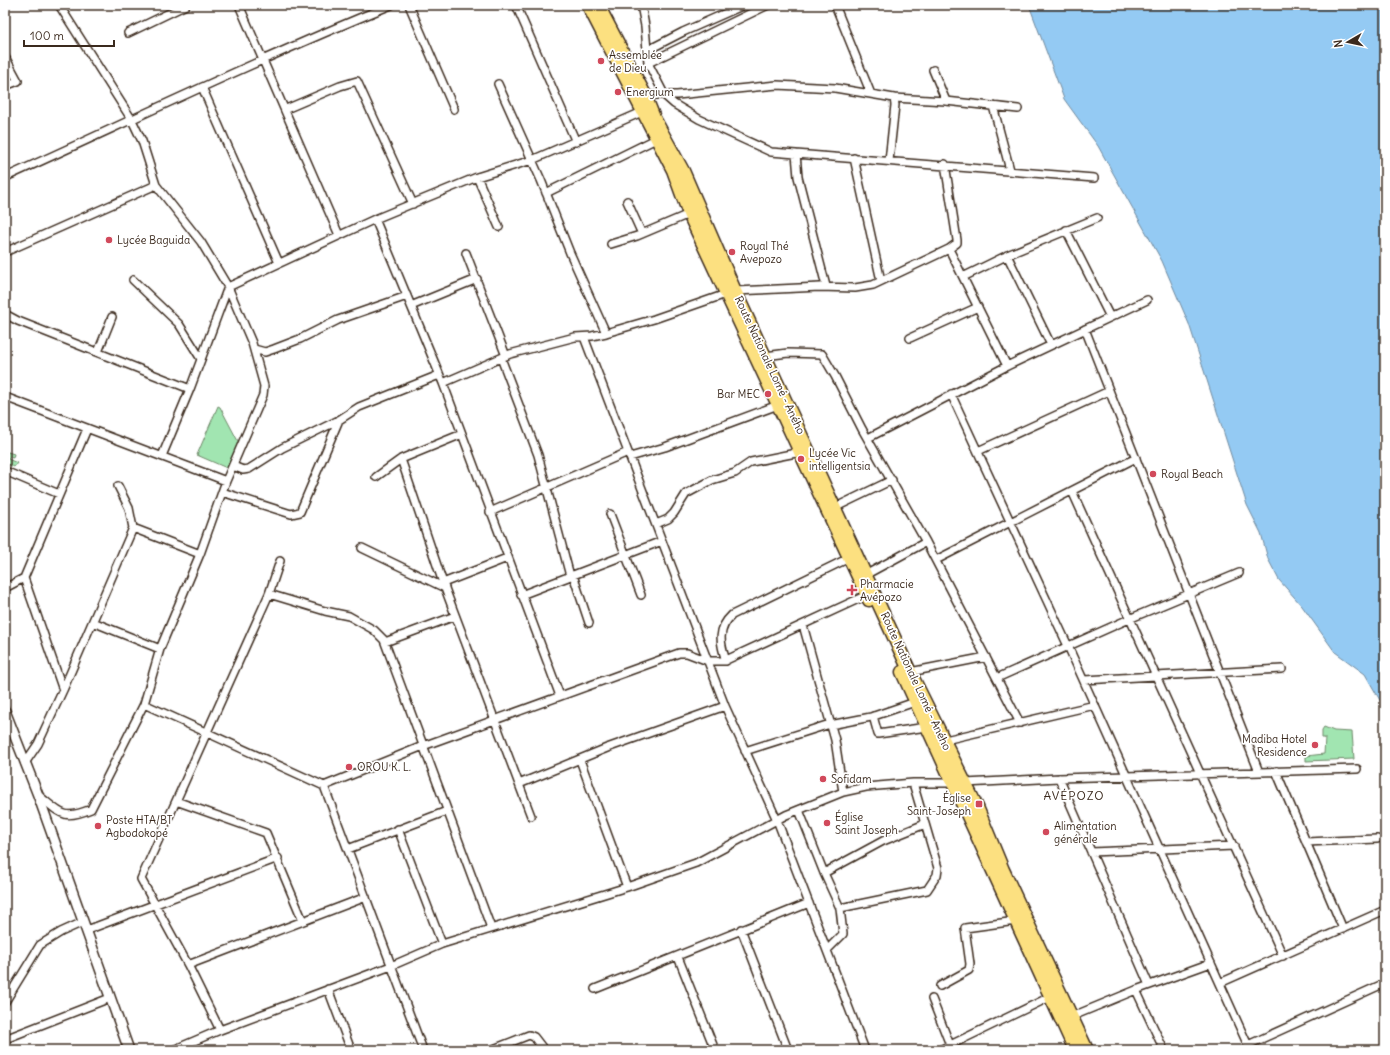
<svg xmlns="http://www.w3.org/2000/svg" width="1390" height="1055" viewBox="0 0 1390 1055" font-family="Delius,sans-serif">
  <style>
    .green { fill: #a1e5b1; stroke: #6e8868 }
    .water { fill: #94caf3; stroke: #708a9e }
    .lines { fill: none; stroke-linecap: round; stroke-linejoin: round }
    .street-casing { stroke: #3b2a1e; stroke-width: 10 }
    .secondary-casing { stroke: #3b2a1e; stroke-width: 12 }
    .highway-casing { stroke: #3b2a1e; stroke-width: 15 }
    .street { stroke: #fff; stroke-width: 7 }
    .secondary { stroke: #fff; stroke-width: 9 }
    .highway { stroke: #fce080; stroke-width: 12 }
    .poi-dot { fill: #d1495b; stroke: #fff; stroke-width: 1.5 }
    .labels { text-anchor: middle; dominant-baseline: central; stroke-width: 3.5; stroke-linejoin: round; paint-order: stroke }
    .poi-label { font-size: 11px; fill: #3b2a1e; stroke: #fff; text-anchor: start }
    .street-label { font-size: 11px; fill: #3b2a1e; stroke: #fff }
    .neighbourhood-label { font-size: 12px; letter-spacing: 1px; fill: #3b2a1e; stroke: #fff }
  </style>
  <rect width="100%" height="100%" fill="#fff"/>
  <filter id="ink" filterUnits="userSpaceOnUse"><feTurbulence type="fractalNoise" baseFrequency=".025" numOctaves="2"/><feDisplacementMap in="SourceGraphic" scale="8" xChannelSelector="R" yChannelSelector="G"/><feConvolveMatrix kernelMatrix="1 2 1 2 8 2 1 2 1" color-interpolation-filters="sRGB"/></filter>
  <g filter="url(#ink)">
    <!-- green -->
    <path class="green" d="M218 406 220 407 239 443 229 469 197 455Z
      M5 451 14 454 13 458 9 457 8 459 17 463 14 467 5 463Z
      M1324 727 1334 731 1352 732 1354 759 1306 761V756L1324 754 1325 738H1322V730Z"/>
    <!-- water -->
    <path class="water" d="M1029 5H1385V709L1365 674 1335 652 1302 606 1279 580 1268 559 1261 533 1247 505 1189 324 1162 261 1098 146 1064 99Z"/>
    <g class="lines">
      <!-- street casing -->
      <g class="street-casing">
        <path id="street" d="M239 5 339 235
          M409 5 454 109
          M516 5 576 142
          M641 5 645 26 648 63 665 96 674 104 699 119 771 152 1094 178
          M835 5 871 94
          M128 33 186 5
          M646 51 683 32 744 5
          M5 57 18 81 5 86
          M648 63 768 5
          M933 70 946 101
          M498 84 541 180 570 253 606 333
          M202 87 279 263
          M642 95H677L777 85 835 88 894 98 895 105 889 161
          M894 98 946 101 1018 109
          M993 106 1010 170
          M286 109 340 86 357 81 413 204
          M796 154 798 177 826 286
          M854 158 881 281
          M5 175V186
          M6 177C134 119 261 58 391 5
          M477 177 499 227
          M546 193 656 139
          M627 201 642 234
          M375 219 443 383 560 696
          M1066 230 1110 317
          M611 244 637 236 689 214
          M949 249 1007 366
          M5 252 156 185
          M466 253 506 356
          M1007 255 1051 345
          M963 277 1012 253 1097 218
          M133 280 179 324 201 359
          M735 291 820 287 855 288 873 285 949 249 957 243V240L945 164
          M411 306 477 279
          M5 314 18 321 190 389
          M1085 329 1259 772
          M584 337 725 706 777 820 865 1050
          M910 338 978 307
          M254 349 265 352 274 349 300 339 338 320 407 296
          M98 352 112 317
          M765 356 788 353 822 354 835 376 862 429 926 542 1020 723
          M501 358 538 455 570 576
          M443 383 510 354 575 337 592 336 606 333 654 319 726 294
          M951 394 1068 646 1250 1050
          M5 397 226 481
          M868 438 1007 366 1147 300
          M978 451 1109 391
          M162 456 190 389 228 287 375 219 477 177 532 160 642 112
          M630 457 665 447 778 405
          M401 459 443 583 531 816
          M233 466 243 470 249 469 282 448 339 420 359 407 439 375
          M5 471 59 494
          M376 477 401 459 462 434
          M1072 491 1283 956
          M222 492 291 514 300 512 339 420
          M836 507 892 480
          M490 512 628 452
          M610 514 641 595
          M656 524 668 519 674 513 686 494 712 480 735 473 751 462 801 452
          M133 528 200 554
          M362 548 445 588
          M936 560 1136 458
          M867 574 926 542
          M573 575 589 623
          M443 583 507 558
          M5 588 24 578
          M269 594 325 611 349 616 374 630 384 640 491 928
          M521 595 662 541
          M93 622 160 649
          M803 625 835 740 843 792
          M385 642 455 616
          M726 661C720 643 717 629 732 615L849 558
          M910 672 986 657
          M997 678 1129 619 1239 573
          M1084 680 1282 669
          M63 690 24 578 87 429
          M144 704 324 786 423 1050
          M873 716 878 734 927 727
          M830 725 871 717 915 702
          M945 740 1095 705
          M745 751 830 724
          M580 760 627 887
          M25 763 38 744 63 690 133 528 129 508 118 486
          M1276 771 1343 929
          M1059 778 1149 985
          M519 784 607 748 725 706
          M324 786 423 746 679 653H687L708 661H724L867 595
          M38 795C61 813 62 821 91 809L144 704 160 649 200 554 226 481 263 395 264 386 252 343 228 287 201 242 156 185 142 141 132 120 59 5
          M176 801 266 833 303 921
          M799 810 824 873 840 908 843 934 827 950
          M398 829 442 944
          M1306 842 1377 839
          M348 849 447 811
          M1091 852 1234 846
          M824 873 883 841 925 824
          M840 908 927 890 937 875 938 868 913 783
          M741 929 788 1050
          M87 930 278 858
          M678 957 715 1050
          M188 965 366 897
          M1220 983 1385 910
          M940 986 969 970 970 964 965 928 1016 921
          M328 989 351 1050
          M595 989 809 903
          M1136 990 1164 1050
          M932 999 950 1045
          M5 1002 40 945 61 932 83 922
          M1073 1016 1136 990 1211 963
          M220 1030 188 965 141 879 269 594 280 561
          M5 1039 110 998
          M1248 1045 1385 983
          M173 1050 220 1030 391 966 442 944 627 887 696 863 786 815 843 792 866 787 913 783H965L1059 778 1357 769
          M491 1050 529 1035 534 1037 544 1050
          M940 1050 1050 997"/>
      </g>
      <!-- secondary casing -->
      <g class="secondary-casing">
        <path id="secondary" d="M5 711 38 795 129 1050"/>
      </g>
      <!-- highway casing -->
      <g class="highway-casing">
        <path id="highway" d="M588 5 673 170 689 214 869 600
          M598 5 644 93 654 118 683 171 735 291 910 672 977 807 1003 870 1087 1050
          M902 672 1075 1050"/>
      </g>
      <!-- street -->
      <use href="#street" class="street"/>
      <!-- secondary -->
      <use href="#secondary" class="secondary"/>
      <!-- highway -->
      <use href="#highway" class="highway"/>
    </g>
  </g>
  <!-- markers -->
  <g class="poi-dot">
    <circle cx="601" cy="61" r="4"/>
    <circle cx="618" cy="92" r="4"/>
    <circle cx="109" cy="240" r="4"/>
    <circle cx="732" cy="252" r="4"/>
    <circle cx="768" cy="394" r="4"/>
    <circle cx="801" cy="459" r="4"/>
    <circle cx="1153" cy="474" r="4"/>
    <path d="M850 584h4v4h4v4h-4v4h-4v-4h-4v-4h4z"/>
    <circle cx="1315" cy="745" r="4"/>
    <circle cx="349" cy="767" r="4"/>
    <circle cx="823" cy="779" r="4"/>
    <rect x="975" y="800" width="8" height="8" rx="2"/>
    <circle cx="827" cy="823" r="4"/>
    <circle cx="98" cy="826" r="4"/>
    <circle cx="1046" cy="832" r="4"/>
  </g>
  <g class="labels">
    <!-- poi labels -->
    <g class="poi-label">
      <text x="609" y="55">Assemblée<tspan x="609" dy="13">de Dieu</tspan></text>
      <text x="626" y="92">Energium</text>
      <text x="117" y="240">Lycée Baguida</text>
      <text x="740" y="246">Royal Thé<tspan x="740" dy="13">Avepozo</tspan></text>
      <text x="760" y="394" text-anchor="end">Bar MEC</text>
      <text x="809" y="453">Lycée Vic<tspan x="809" dy="13">intelligentsia</tspan></text>
      <text x="1161" y="474">Royal Beach</text>
      <text x="860" y="584">Pharmacie<tspan x="860" dy="13">Avépozo</tspan></text>
      <text x="1307" y="739" text-anchor="end">Madiba Hotel<tspan x="1307" dy="13">Residence</tspan></text>
      <text x="357" y="767">OROU K. L.</text>
      <text x="831" y="779">Sofidam</text>
      <text x="971" y="798" text-anchor="end">Église<tspan x="971" dy="13">Saint-Joseph</tspan></text>
      <text x="835" y="817">Église<tspan x="835" dy="13">Saint Joseph</tspan></text>
      <text x="106" y="820">Poste HTA/BT<tspan x="106" dy="13">Agbodokopé</tspan></text>
      <text x="1054" y="826">Alimentation<tspan x="1054" dy="13">générale</tspan></text>
    </g>
    <!-- street labels -->
    <g class="street-label">
      <text transform="translate(770 365) rotate(65)">Route Nationale Lomé - Aného</text>
      <text transform="translate(916 681) rotate(65)">Route Nationale Lomé - Aného</text>
    </g>
    <!-- neighbourhood labels -->
    <g class="neighbourhood-label">
      <text x="1074" y="795">AVÉPOZO</text>
    </g>
  </g>
  <!-- margin -->
  <rect width="1390" height="1055" fill="none" stroke="#fff" stroke-width="20"/>
  <rect x="10" y="10" width="1370" height="1035" fill="none" stroke="#3b2a1e" stroke-width="1.5" filter="url(#ink)"/>
  <!-- north arrow -->
  <g transform="translate(1348 42) rotate(261)" stroke="#ffffff" stroke-width="3" paint-order="stroke">
  <path d="M0-3L7 15L0 10L-7 15Z" fill="#3b2a1e"/>
  <text y="-6" font-size="11" font-weight="bold" text-anchor="middle" fill="#3b2a1e">N</text>
  </g>
  <!-- scale -->
  <path d="M24 40v6h90v-6" fill="none" stroke="#3b2a1e" stroke-width="2"/>
  <text x="30" y="40" font-size="12" fill="#3b2a1e" stroke="#ffffff" stroke-width="3" paint-order="stroke">100 m</text>
</svg>
